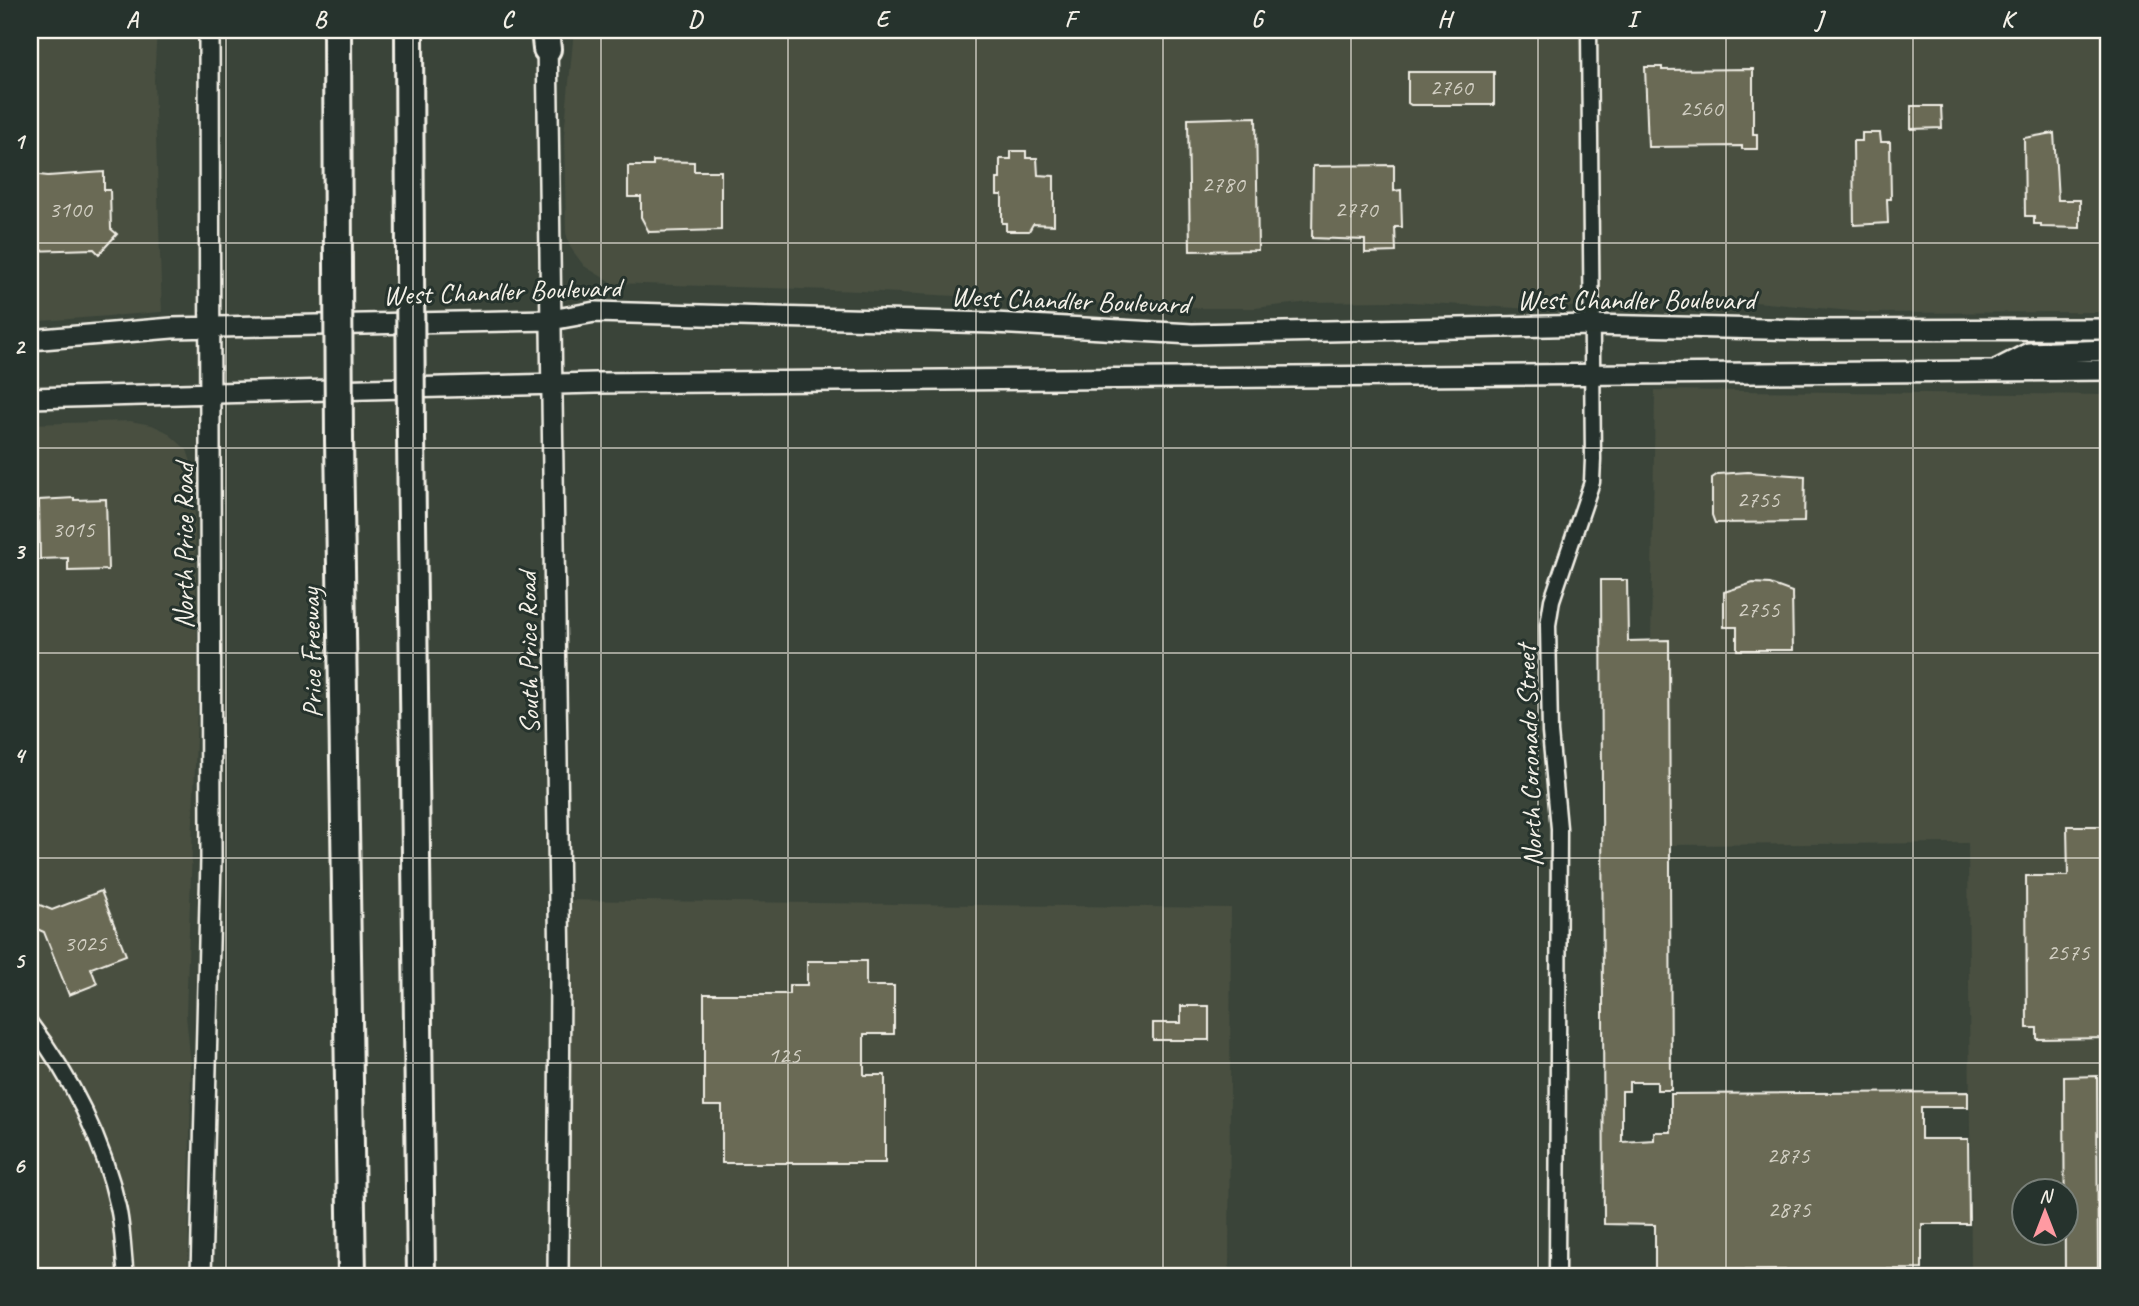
<svg xmlns="http://www.w3.org/2000/svg" width="2139" height="1306" viewBox="0 0 2139 1306" font-family="Caveat,sans-serif">
  <style>
    .built { fill: #484f41; fill-rule: evenodd }
    .building { fill: #6a6a55; stroke: #f4f1e8; stroke-width: 2 }
    .lines { fill: none; stroke-linecap: round; stroke-linejoin: round }
    .street-casing { stroke: #f4f1e8; stroke-width: 19 }
    .secondary-casing { stroke: #f4f1e8; stroke-width: 24 }
    .highway-casing { stroke: #f4f1e8; stroke-width: 32 }
    .street { stroke: #26332d; stroke-width: 14 }
    .secondary { stroke: #26332d; stroke-width: 19 }
    .highway { stroke: #26332d; stroke-width: 26 }
    .highway-bridge-casing { stroke: #f4f1e8; stroke-width: 32; stroke-linecap: butt }
    .highway-bridge { stroke: #26332d; stroke-width: 26 }
    .grid { fill: none; stroke: #f4f1e8; stroke-width: 2; stroke-opacity: 0.55 }
    .labels { text-anchor: middle; dominant-baseline: central; stroke-width: 6; stroke-linejoin: round; paint-order: stroke }
    .number-label { font-size: 24px; fill: #d2cfc3 }
    .street-label { font-size: 28px; fill: #f4f1e8; stroke: #26332d }
    .neatline { fill: none; stroke: #f4f1e8; stroke-width: 2.5 }
    .grid-label { font-size: 23px; text-anchor: middle; font-weight: bold; fill: #f4f1e8 }
  </style>
  <rect width="100%" height="100%" fill="#3a4439"/>
  <filter id="ink" filterUnits="userSpaceOnUse"><feTurbulence type="fractalNoise" baseFrequency=".0143" numOctaves="2"/><feDisplacementMap in="SourceGraphic" scale="14" xChannelSelector="R" yChannelSelector="G"/><feConvolveMatrix kernelMatrix="1 2 1 2 8 2 1 2 1" color-interpolation-filters="sRGB"/></filter>
  <g filter="url(#ink)">
    <!-- built -->
    <path class="built" d="M30 30H157L154 80 162 312 30 322Z
      M574 30H2109V312L1873 313 1722 299 1533 309 1394 301 1311 302 1255 308H1181L860 291 612 283 584 266 570 247 566 233 564 135Z
      M1655 390 2109 395V1276H1971L1968 843 1670 845 1669 641H1651ZM2024 1190H2066V1232H2024Z
      M130 421 152 425 167 432 187 450 194 471 198 683 186 1015 191 1064 188 1276H30V424Z
      M559 900 1231 908 1229 1276H558Z"/>
    <!-- building -->
    <path class="building" d="M1645 67H1662V70L1753 69V134H1757V149H1742V146L1648 147Z
      M1408 72H1494V105H1411L1408 103Z
      M1911 106H1941L1942 128 1911 129Z
      M1256 117 1258 250 1190 251 1188 119Z
      M1862 133H1880L1881 142H1890L1891 199H1887L1888 223 1854 225 1853 141H1862Z
      M2054 133 2058 200H2080V228L2041 227V224H2034V216H2025L2024 138Z
      M1011 151H1026V158H1037L1038 175 1054 176V225L1033 224 1029 231H1006V223H1002V195H997V179H1000V159H1011Z
      M653 161 694 162V171H721V230L649 232 641 217V197H628V166H653Z
      M1394 165V191L1401 190 1402 227H1395L1396 252 1365 253V240L1312 238 1313 166Z
      M104 172V190H110L111 229 117 234 99 254 94 249 30 251V174L48 176Z
      M1748 472 1805 476 1804 522 1715 523 1712 515V478L1718 474Z
      M74 498V500L106 499 108 570 68 571V558L40 559 39 500Z
      M1601 580H1627L1628 641 1669 640 1671 1090H1657V1082H1629V1091H1622V1142L1654 1140V1132H1671V1094L1968 1092V1107H1921V1139H1968L1969 1224H1922V1269L1655 1271V1225L1604 1224Z
      M1753 583 1770 584 1792 592 1793 650H1737V627H1724V592Z
      M2067 826H2109V1038L2037 1039V1028H2027L2026 876H2068Z
      M101 891 126 955 91 968 97 984 69 995 44 932 30 926V901L52 910Z
      M807 961H866V986H894V1034H864V1075H885V1163H722V1106H704V994H789V985H807Z
      M1181 1006H1209V1040H1153V1023H1181Z
      M2097 1076 2098 1276H2065L2064 1077Z"/>
    <g class="lines">
      <!-- street casing -->
      <g class="street-casing">
        <path id="street" d="M30 1023C70 1075 104 1142 118 1207 123 1229 123 1253 126 1276
          M1557 1276 1559 828 1550 732 1548 625 1552 600 1592 482 1593 459 1589 30"/>
      </g>
      <!-- secondary casing -->
      <g class="secondary-casing">
        <path id="secondary" d="M547 38 560 977 558 1276
          M30 340 172 328 551 320 595 312 994 323 1192 334 1591 325 1807 330 2109 329
          M1998 369 2029 353 2109 350
          M30 398 596 383 2109 370
          M201 1276 211 859 209 30"/>
      </g>
      <!-- highway casing -->
      <g class="highway-casing">
        <path id="highway" d="M337 30 338 265
          M409 30 410 263
          M545 30 547 49
          M411 437 421 1276
          M339 439 352 1276"/>
      </g>
      <!-- street -->
      <use href="#street" class="street"/>
      <!-- secondary -->
      <use href="#secondary" class="secondary"/>
      <!-- highway -->
      <use href="#highway" class="highway"/>
      <!-- highway-bridge casing -->
      <g class="highway-bridge-casing">
        <path id="highway-bridge" d="M410 263 411 437
          M338 265 339 439"/>
      </g>
      <!-- highway-bridge -->
      <use href="#highway-bridge" class="highway-bridge"/>
    </g>
  </g>
  <!-- grid -->
  <path class="grid" d="M226 30V1276M413 30V1276M601 30V1276M788 30V1276M976 30V1276M1163 30V1276M1351 30V1276M1538 30V1276M1726 30V1276M1913 30V1276M30 243H2109M30 448H2109M30 653H2109M30 858H2109M30 1063H2109"/>
  <g class="labels">
    <!-- number labels -->
    <g class="number-label">
      <text x="1451" y="87">2760</text>
      <text x="1701" y="108">2560</text>
      <text x="1223" y="184">2780</text>
      <text x="70" y="209">3100</text>
      <text x="1356" y="209">2770</text>
      <text x="1758" y="499">2755</text>
      <text x="73" y="529">3015</text>
      <text x="1758" y="609">2755</text>
      <text x="85" y="943">3025</text>
      <text x="2068" y="952">2575</text>
      <text x="784" y="1055">125</text>
      <text x="1788" y="1155">2875</text>
      <text x="1789" y="1209">2875</text>
    </g>
    <!-- street labels -->
    <g class="street-label">
      <text transform="translate(502 291) rotate(-2)">West Chandler Boulevard</text>
      <text x="1636" y="299">West Chandler Boulevard</text>
      <text transform="translate(1070 300) rotate(2)">West Chandler Boulevard</text>
      <text transform="translate(183 546) rotate(-90)">North Price Road</text>
      <text transform="translate(311 653) rotate(-91)">Price Freeway</text>
      <text transform="translate(528 653) rotate(-91)">South Price Road</text>
      <text transform="translate(1529 756) rotate(-92)">North Coronado Street</text>
    </g>
  </g>
  <!-- margin -->
  <rect width="2139" height="1306" fill="none" stroke="#26332d" stroke-width="77"/>
  <!-- north arrow -->
  <g transform="translate(2045 1212)"><circle r="33" fill="#26332d" stroke="#787f78" stroke-width="2"/>
  <path d="M0-5L12 26L0 18L-12 26Z" fill="#ff9aa2"/>
  <text y="-10" font-size="19" font-weight="bold" text-anchor="middle" fill="#f4f1e8">N</text>
  </g>
  <rect x="38" y="38" width="2062" height="1230" class="neatline"/>
  <g class="grid-label">
    <text x="132" y="27">A</text>
    <text x="320" y="27">B</text>
    <text x="507" y="27">C</text>
    <text x="695" y="27">D</text>
    <text x="882" y="27">E</text>
    <text x="1070" y="27">F</text>
    <text x="1257" y="27">G</text>
    <text x="1444" y="27">H</text>
    <text x="1632" y="27">I</text>
    <text x="1819" y="27">J</text>
    <text x="2007" y="27">K</text>
    <text x="19" y="149">1</text>
    <text x="19" y="354">2</text>
    <text x="19" y="559">3</text>
    <text x="19" y="763">4</text>
    <text x="19" y="968">5</text>
    <text x="19" y="1173">6</text>
  </g>
</svg>
